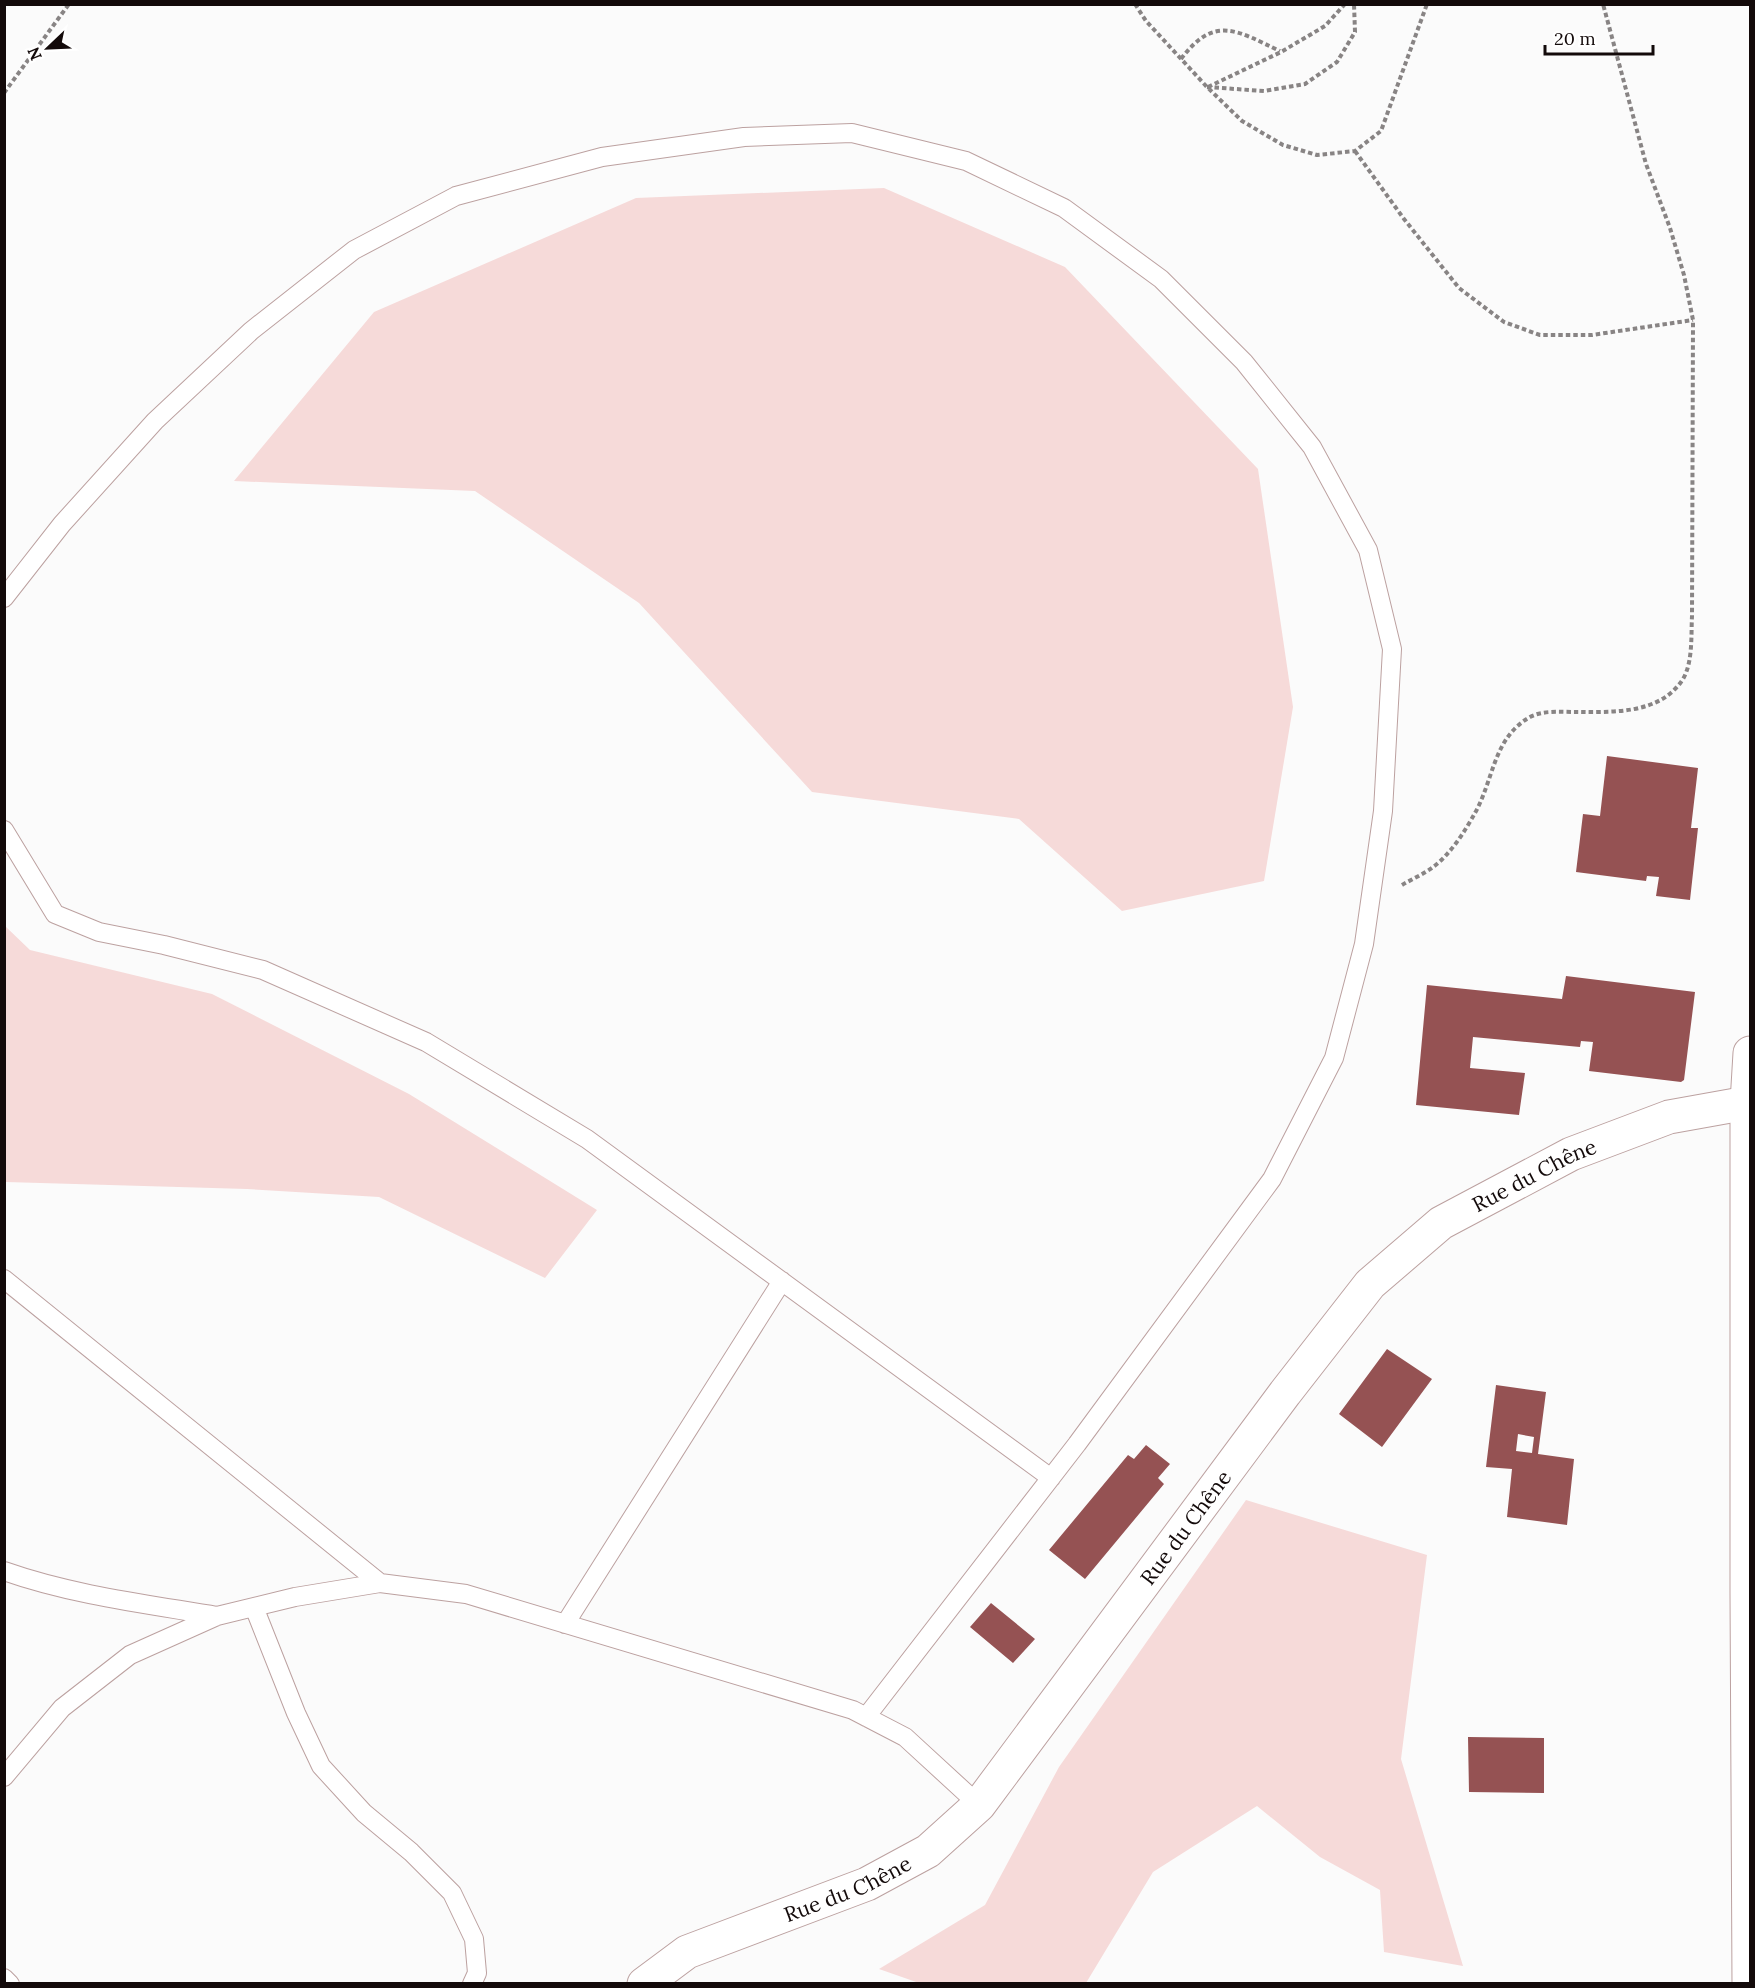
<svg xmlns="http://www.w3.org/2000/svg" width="1755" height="1988" viewBox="0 0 1755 1988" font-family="Lora,serif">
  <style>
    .green { fill: #f6dad9 }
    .building { fill: #955253; fill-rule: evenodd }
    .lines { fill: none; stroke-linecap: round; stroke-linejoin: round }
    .lane-casing { stroke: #bca1a0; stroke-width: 20 }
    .street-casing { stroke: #bca1a0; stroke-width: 35 }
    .path { stroke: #888484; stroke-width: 4; stroke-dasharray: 4.5 3; stroke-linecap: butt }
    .lane { stroke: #fff; stroke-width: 18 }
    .street { stroke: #fff; stroke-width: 33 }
    .labels { text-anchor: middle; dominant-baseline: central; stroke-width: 4.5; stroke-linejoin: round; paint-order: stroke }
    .street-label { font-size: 21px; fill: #130a0a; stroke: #fff }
  </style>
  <rect width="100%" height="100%" fill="#fbfbfb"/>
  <!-- green -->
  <path class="green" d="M884 188 1065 267 1258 469 1293 707 1264 881 1122 911 1019 819 812 792 639 603 475 491 234 481 374 312 636 198Z
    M5 926 30 950 212 994 409 1094 597 1210 545 1278 379 1197 247 1189 6 1182 4 1181Z
    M1246 1500 1427 1555 1401 1759 1463 1966 1384 1952 1380 1890 1320 1857 1257 1806 1153 1872 1086 1983H919L879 1969 985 1905 1059 1767Z"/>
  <!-- building -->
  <path class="building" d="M1607 756 1698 768 1691 828H1698L1690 900 1656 896 1659 877 1647 876 1646 881 1576 872 1583 814 1600 816Z
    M1566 976 1695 992 1684 1080 1681 1082 1589 1071 1593 1042 1581 1041 1580 1047 1473 1037 1470 1068 1525 1073 1519 1115 1416 1105 1427 985 1562 999Z
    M1387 1349 1432 1379 1382 1447 1339 1414Z
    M1496 1385 1546 1392 1538 1454 1574 1459 1567 1525 1507 1517 1512 1469 1486 1467ZM1518 1434 1534 1437 1532 1453 1516 1451Z
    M1146 1445 1170 1464 1158 1478 1164 1484 1085 1579 1049 1550 1128 1455 1134 1459Z
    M991 1603 1035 1639 1013 1663 970 1627Z
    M1468 1737 1544 1738V1793L1469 1792Z"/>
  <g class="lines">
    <!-- lane casing -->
    <g class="lane-casing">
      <path id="lane" d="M4 598 62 524 155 421 251 331 354 250 456 196 602 157 744 137 852 133 966 161 1064 208 1161 279 1244 362 1312 447 1368 550 1392 649 1383 811 1364 944 1334 1058 1272 1179 1077 1444 866 1717
        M4 830 55 914 99 932 164 945 263 970 426 1042 587 1139 1051 1478
        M4 1279 380 1583
        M4 1571C72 1595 146 1604 217 1616
        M254 1607 296 1713 321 1766 364 1813 411 1852 452 1893 474 1939 477 1973 472 1984
        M565 1624 782 1281
        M4 1777 62 1708 130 1655 217 1616 295 1597 380 1583 466 1594 853 1710 905 1737 979 1805
        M4 1978 10 1984"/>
    </g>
    <!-- street casing -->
    <g class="street-casing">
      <g id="street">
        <path id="s1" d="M644 1984 687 1952 867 1884 928 1851 979 1805 1285 1393 1370 1284 1441 1223 1571 1154 1669 1117 1747 1103"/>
        <path d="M1749 1984 1747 1593V1103L1750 1053"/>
      </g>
    </g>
    <!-- path -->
    <path class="path" d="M1135 4 1146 21 1207 87 1242 121 1283 145 1317 155 1355 151 1381 131 1427 4
      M1181 59C1215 14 1237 31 1280 51
      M1207 87 1264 91 1305 84 1337 62 1355 32 1354 4
      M1208 87 1281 52 1325 26 1345 4
      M4 93 69 4
      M1355 151 1404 219 1459 288 1504 322 1540 335H1592L1693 320
      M1402 885C1412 879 1424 874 1433 867 1450 855 1465 831 1475 813 1494 779 1493 738 1530 717 1543 710 1561 712 1575 712 1612 712 1660 715 1683 679 1693 662 1691 635 1692 616L1693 320 1684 275 1670 228 1646 164 1603 4"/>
    <!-- lane -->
    <use href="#lane" class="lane"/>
    <!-- street -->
    <use href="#street" class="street"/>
  </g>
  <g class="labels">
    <!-- street labels -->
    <g class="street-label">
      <text stroke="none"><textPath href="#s1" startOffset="1234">Rue du Chêne</textPath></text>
      <text stroke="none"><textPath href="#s1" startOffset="730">Rue du Chêne</textPath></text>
      <text stroke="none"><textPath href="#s1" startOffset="226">Rue du Chêne</textPath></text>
    </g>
  </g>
  <!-- border -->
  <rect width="1755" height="1988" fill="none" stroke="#130a0a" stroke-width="12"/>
  <!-- north arrow -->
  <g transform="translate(48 48) rotate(247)" stroke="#ffffff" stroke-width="4.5" paint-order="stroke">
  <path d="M0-4.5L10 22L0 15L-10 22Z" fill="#130a0a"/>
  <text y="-9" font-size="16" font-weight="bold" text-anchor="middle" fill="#130a0a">N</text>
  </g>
  <!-- scale -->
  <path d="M1545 45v9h108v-9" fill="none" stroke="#130a0a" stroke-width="3"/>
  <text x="1554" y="45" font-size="18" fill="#130a0a" stroke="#ffffff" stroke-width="4.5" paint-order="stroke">20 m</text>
</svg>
